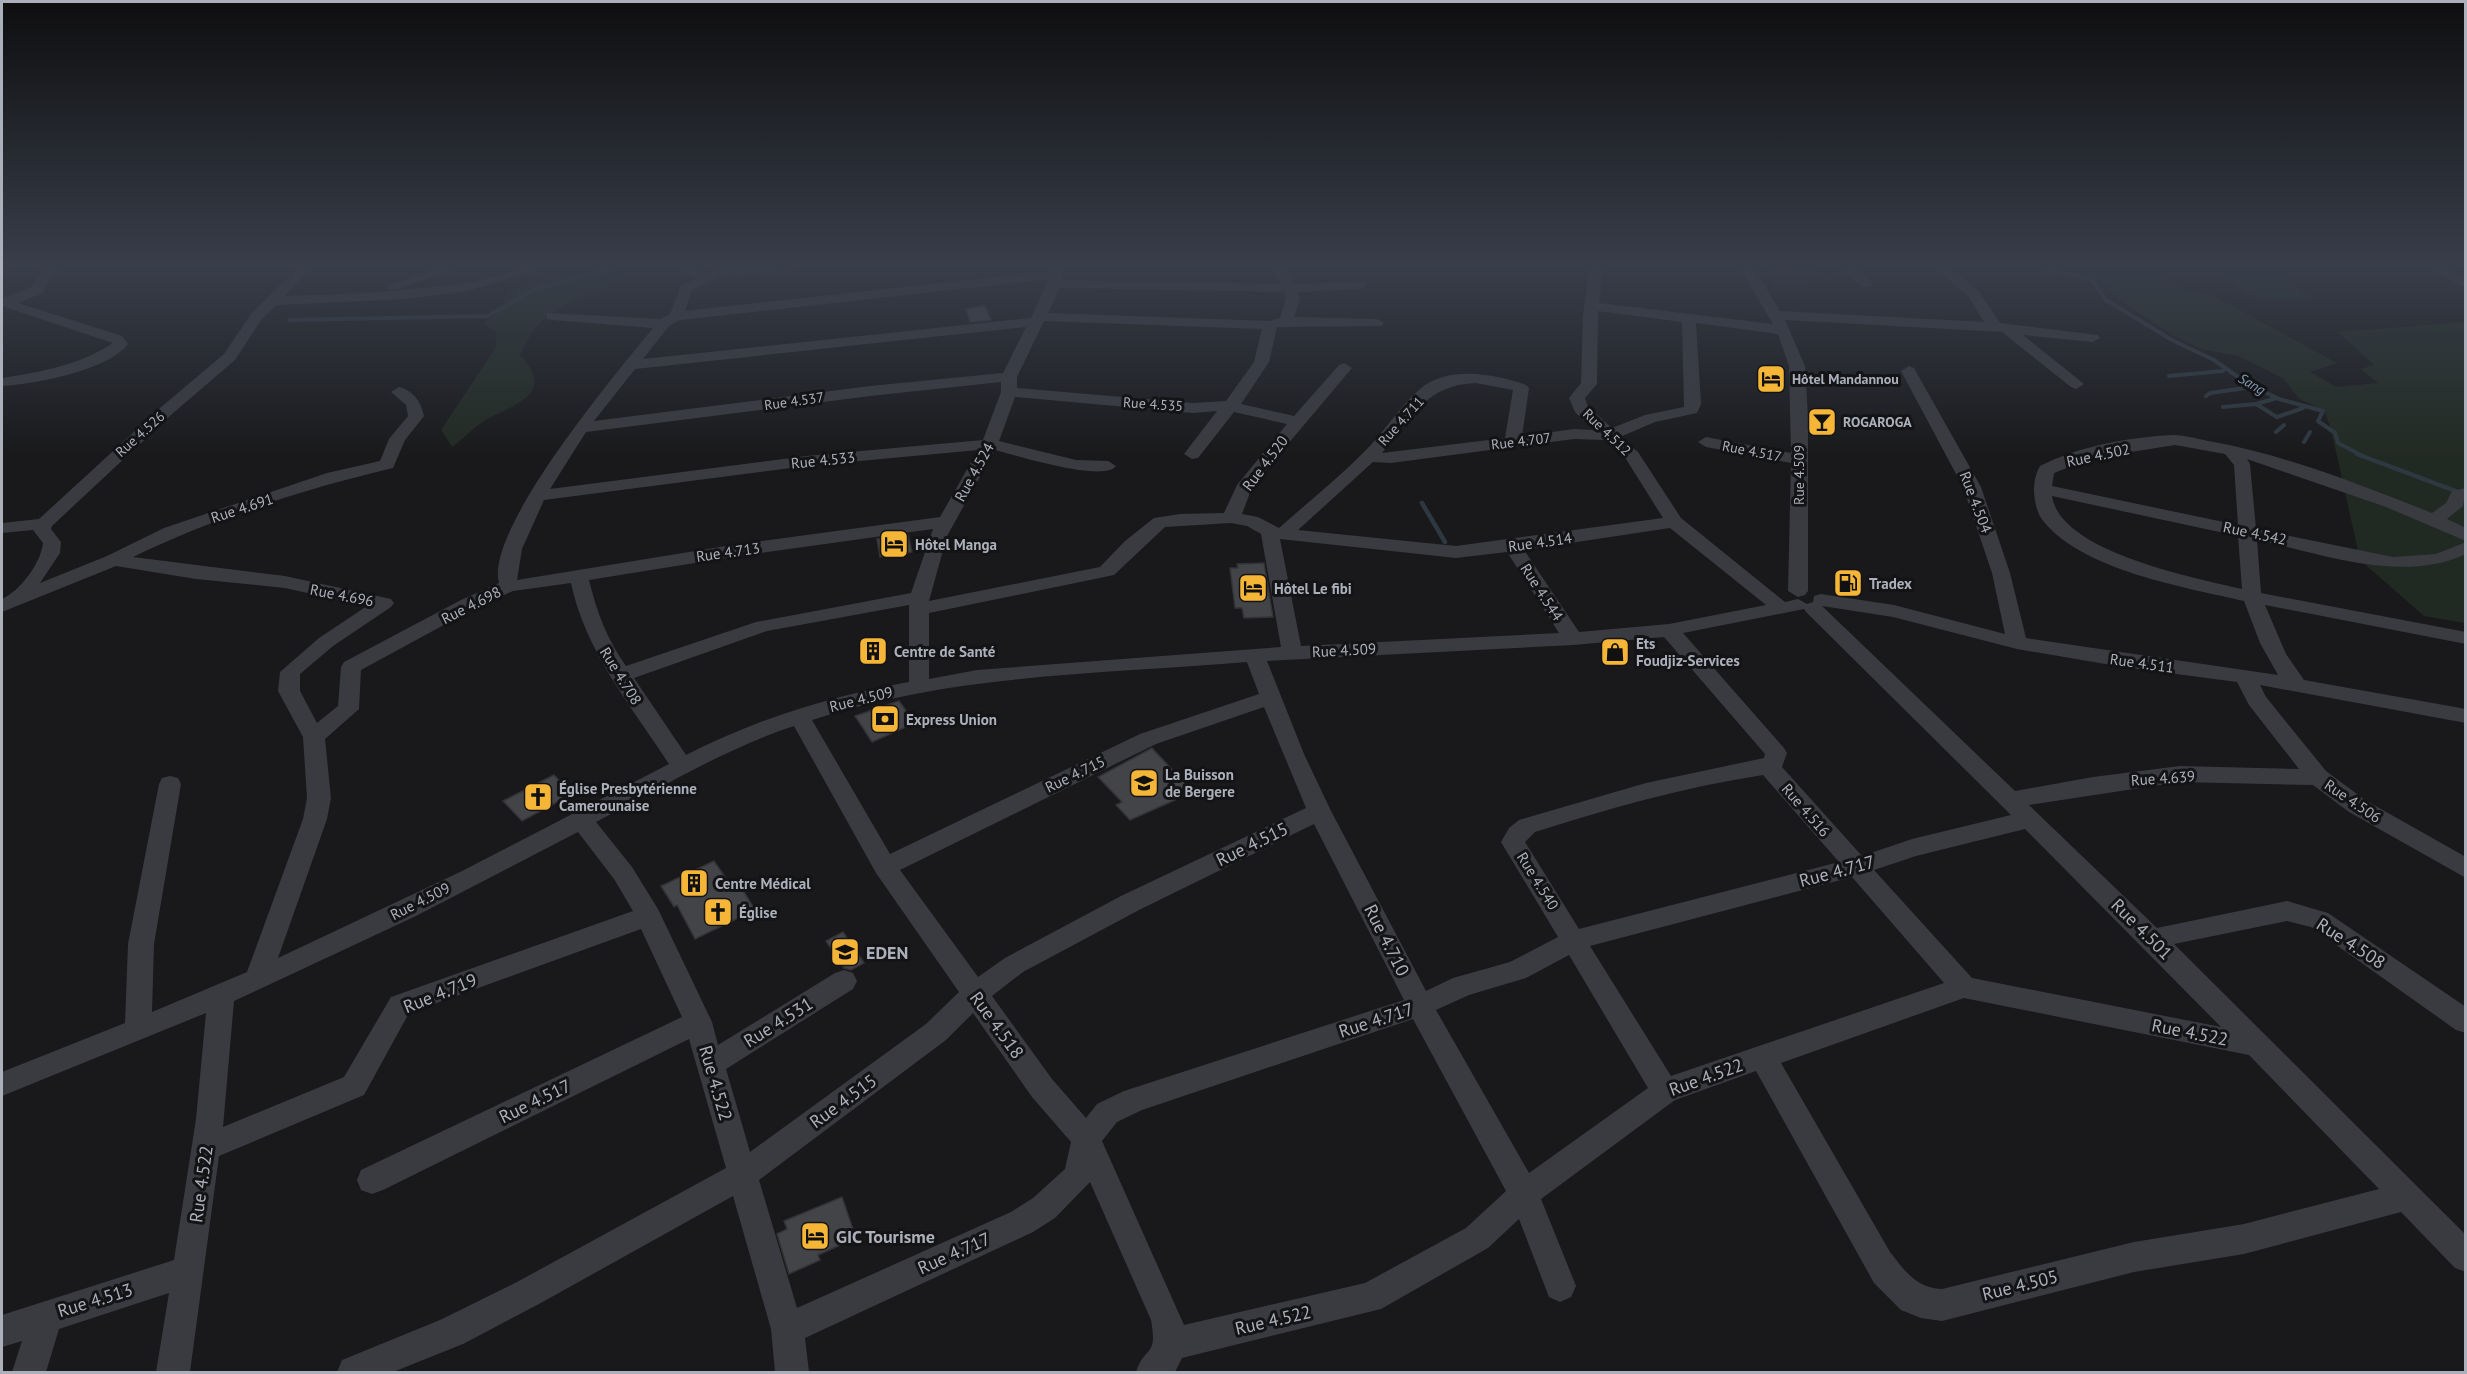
<svg xmlns="http://www.w3.org/2000/svg" width="2467" height="1374" viewBox="0 0 2467 1374" font-family="'PT Sans',sans-serif">
  <style>
    .built { fill: #252528 }
    .green { fill: #212a22 }
    .lines { fill: none; stroke-linecap: round; stroke-linejoin: round }
    .stream-far1 { stroke: #2e3840; stroke-width: 4 }
    .stream { stroke: #2e3840; stroke-width: 4.5 }
    .building { fill: #434448; stroke: #333337; stroke-width: 1.5 }
    .minor { fill: #3a3b40; fill-rule: evenodd }
    .labels { text-anchor: middle; dominant-baseline: central; stroke-width: 6; stroke-linejoin: round; paint-order: stroke }
    .far-poi-label { font-size: 14px; font-weight: bold; fill: #abb0bb; stroke: #141416; text-anchor: start }
    .far-water-label { font-size: 14px; font-style: italic; fill: #829eb6; stroke: #141416 }
    .far-street-label { font-size: 14px; fill: #abb0bb; stroke: #141416 }
    .street-label { font-size: 15px; fill: #abb0bb; stroke: #141416 }
    .poi-label { font-size: 15px; font-weight: bold; fill: #abb0bb; stroke: #141416; text-anchor: start }
    .near-street-label { font-size: 18px; fill: #abb0bb; stroke: #141416 }
    .near-poi-label { font-size: 18px; font-weight: bold; fill: #abb0bb; stroke: #141416; text-anchor: start }
  </style>
  <rect width="100%" height="100%" fill="#19191b"/>
  <!-- built -->
  <path class="built" d="M1818 268 1835 283 1775 287 1764 269Z"/>
  <!-- green -->
  <path class="green" d="M100 265H159L139 277 95 269Z
    M595 265H678C637 278 570 294 540 323 531 332 526 343 520 355 559 397 509 405 481 423 471 430 462 440 452 447L441 430 496 347V332L483 323 503 309 505 297 520 287 543 279Z
    M2063 265H2145L2185 291 2212 295 2337 363 2310 372 2337 387 2378 383 2360 369 2374 365 2338 332 2465 322V623L2424 616 2360 560 2331 429 2324 410 2299 399 2284 379 2255 364 2238 356 2201 349 2174 336 2116 298 2102 282Z
    M2188 265H2268L2315 301 2259 299 2212 274Z"/>
  <g class="lines">
    <!-- stream-far1 -->
    <path class="stream-far1" d="M2031 265 2092 280 2106 300 2172 340 2214 360 2248 384 2279 399 2323 411 2318 421 2335 433 2338 443 2361 455
      M289 320 488 316 535 289 625 265
      M2169 376 2223 371
      M2206 396 2210 393 2252 387
      M2256 404 2277 417 2303 408
      M2223 407 2256 404 2277 398
      M2276 432 2284 425
      M2304 442 2310 432"/>
    <!-- stream -->
    <path class="stream" d="M2357 454 2466 495
      M1422 503 1445 542"/>
  </g>
  <!-- building -->
  <path class="building" d="M985 306 991 320 970 322 966 309Z
    M1760 371 1780 373 1782 387 1761 386Z
    M908 535 912 552 880 557 877 539Z
    M1264 563 1273 617 1244 618 1242 608H1235L1230 568H1238L1237 564Z
    M899 701 915 723 872 742 855 716Z
    M1152 748 1193 792 1130 820 1116 805 1122 802 1098 777Z
    M554 775 572 794 522 821 503 801Z
    M714 861 734 890 741 887 755 910 695 939 677 905 674 907 661 886Z
    M843 932 864 963 851 970 844 968 826 941Z
    M842 1197 856 1238 818 1255 820 1260 789 1274 777 1234 787 1229 784 1221Z"/>
  <g class="lines">
    <!-- minor -->
    <path class="minor" d="M49 265H64L50 278 43 293 18 303 122 336 128 344C107 371 34 384 2 386V378C40 372 80 365 113 343L2 306V298L32 287 39 273Z
      M300 265H315L285 296C345 294 404 292 464 283 495 279 522 265 554 265L468 291 404 299 276 305 261 320 235 360 172 414 52 526 51 529 61 542 60 553 40 583 107 556 164 528 327 473 380 461 389 439 408 416 406 405 391 392 399 387C414 391 421 402 424 416L405 440 393 468C305 489 215 517 133 557L285 576 391 599 394 603 391 607 333 646 300 674V691L317 723 338 706 341 667 344 662 461 600 499 583C484 530 618 371 653 328L552 320 547 319V313L661 319 670 314 681 285 696 279 672 265H690L707 274 732 265H805L798 269 739 276 733 273 727 274 692 290 685 311 1050 271V265H1064L1062 280 1280 284 1272 265H1286L1294 284 1365 282 1367 285 1360 289 1297 292 1300 298 1294 317 1377 319 1384 323 1382 326 1277 327 1269 362 1241 404 1294 416 1339 365 1344 363 1352 368 1271 464 1251 490 1242 514 1258 517 1279 528C1307 503 1336 480 1362 454 1383 434 1398 408 1420 389 1448 365 1496 374 1526 385L1529 388 1522 436 1574 429 1594 430 1575 412 1569 398 1581 383 1583 315 1590 265H1604L1599 303 1773 324 1738 265H1752L1780 311 1984 322 1968 296 1931 265H1946L1978 290 2000 323 2098 335 2100 338 2093 342 2023 335 2084 384 2076 389 2071 387 2002 332 1785 320 1805 366 1808 417V591L1805 595 1798 597 1788 591 1791 463 1706 447 1698 442 1706 437 1791 453 1789 366 1778 334 1696 323 1701 404 1697 413 1655 422 1620 437 1638 452 1681 518 1785 602 1798 599 1807 604 1813 602 1814 596 1821 594 1894 605 2005 634 1992 573 1963 487 1901 371 1909 366 1914 368 1981 487 2010 573 2026 638 2278 675 2260 643 2244 601C2184 587 2085 571 2044 522 2037 514 2035 503 2034 492 2034 484 2035 474 2040 466 2079 446 2130 437 2173 435 2186 435 2201 440 2214 442 2289 456 2361 485 2432 513L2446 503 2452 491 2466 488 2463 506 2447 519 2466 528V541L2386 507 2247 459 2250 464 2256 529 2393 557 2436 554 2466 542V554C2401 584 2323 554 2257 540L2261 593 2466 632V644L2265 605 2286 654 2304 680 2466 709V723L2260 685 2266 697 2326 771 2365 800 2466 857V878L2349 812 2313 785 2180 782 2029 805 2157 928 2287 901 2328 913 2466 1007V1033L2456 1030 2311 927 2287 921 2174 944 2466 1235V1272L2455 1268 2401 1212 2244 1254 2134 1272 1942 1321 1921 1318 1901 1310 1874 1283 1756 1071 1675 1100 1541 1199 1576 1286 1571 1297 1560 1302 1549 1297 1519 1219 1488 1248 1381 1309 1182 1358 1175 1372H1136C1145 1345 1158 1358 1151 1320L1090 1182 1055 1218 1033 1232 805 1338 809 1372H775L771 1329 733 1196 539 1304 463 1344 393 1372H337L342 1360 440 1320 517 1282 726 1168 689 1039 383 1190 372 1194 361 1190 357 1180 361 1170 682 1017 641 929 409 1013 364 1095 219 1156 190 1372H156L169 1293 59 1329 46 1372H12L22 1341 2 1347V1315L174 1260 196 1119 206 1013 2 1096V1072L125 1023 128 944 159 784 162 778 170 776 178 778 181 784 154 944 152 1012 247 972 303 819 307 798 303 737 278 691 280 672 319 638 367 606 285 588 196 579 116 566 2 612V599C20 591 41 563 43 543L33 530 2 533V523L39 519 160 408 224 354 251 314ZM1049 279 1031 318 643 359 669 326 680 320ZM1060 288 1284 292 1286 298 1280 318 1269 321 1048 313ZM1598 311 1682 322 1684 407 1645 415 1612 428 1588 407 1585 398 1597 384ZM1044 321 1262 329 1254 362 1226 401 1193 403 1017 388V377ZM1026 327 1003 373 870 386 594 421 635 369ZM1001 382V392L983 440 806 456 550 489 586 432 870 396ZM1476 383 1513 390 1505 438 1382 453C1411 417 1426 385 1476 383ZM1015 397 1193 413 1217 411 1184 454 1192 459 1198 458 1234 412 1287 424 1237 485 1224 513 1180 514 1154 518 1125 541 1100 567 929 601 947 536 995 450C1015 455 1104 483 1116 466L1108 461 1076 460 999 441ZM1574 439 1605 440 1626 459 1663 518 1456 546 1298 530 1373 462 1391 463ZM2175 445 2225 454 2234 465 2238 525 2052 486 2054 473 2093 458ZM978 450 940 517 732 545 517 580 522 549 544 500 806 466ZM2052 496 2238 536 2242 589C2195 578 2060 552 2052 496ZM1231 523 1247 526 1261 534 1281 647 977 670 929 679V613L1114 575 1165 527ZM1670 528 1766 605 1669 624 1579 632 1524 550ZM933 529 911 593 756 622 626 666C607 639 597 613 589 580L732 557ZM1280 539 1456 558 1507 552 1559 633 1301 646ZM571 583C585 651 632 707 669 764L460 872 278 958 327 819 331 798 325 739 359 709 361 670 475 608 513 591ZM909 605V682C831 696 756 719 686 755L634 678 767 631ZM1822 606 1893 617 2017 649 2123 667 2237 682 2249 705 2299 769 2180 766 2093 777 2015 791ZM1804 609 1806 612 2011 815 1912 839 1862 856 1782 767 1787 753 1784 748 1683 633ZM1664 637 1765 754 1764 758 1646 783 1519 820 1509 828 1501 842 1558 937 1510 962 1453 978 1426 991 1331 811 1304 754 1267 661 1573 645ZM1247 662 1259 694 1140 734 890 854 812 720C951 674 1102 674 1247 662ZM1264 707 1306 808 1121 896 1005 958 978 977 900 870 1156 744ZM794 726 876 873 959 992 926 1024 750 1152 726 1069 853 989 857 981 853 973 844 970 835 973 718 1045 712 1022 658 909 632 867 596 822C661 788 724 749 794 726ZM1763 775 1839 862 1579 929 1525 842 1535 832C1610 808 1685 787 1763 775ZM1314 824 1404 1000 1124 1091 1097 1104 1086 1118 1052 1079 992 996 1023 972 1139 910ZM2025 829 2221 1027 1972 978 1874 870 1916 856ZM578 832 614 879 633 911 391 997 344 1077 223 1127 234 1001 416 916ZM1852 877 1944 983 1671 1076 1590 946ZM1569 955 1648 1088 1529 1173 1436 1010 1469 995 1526 978ZM1964 998 2249 1055 2379 1189 2244 1224 2134 1242 1942 1289C1916 1288 1905 1271 1890 1252L1781 1063ZM973 1013 1032 1097 1071 1142 1065 1169 1033 1198 1011 1212 797 1308 759 1180 946 1040ZM1413 1019 1506 1191 1466 1228 1365 1283 1184 1325 1102 1141 1117 1122 1142 1110Z
      M447 265H468L398 289H388L386 286Z
      M1840 265H1855L1873 284 1871 287H1861Z
      M2421 265H2439L2466 278V288Z"/>
  </g>
  <!-- sky -->
  <linearGradient id="sky" x2="0" y2="1"><stop stop-color="#0e0e0f"/><stop offset="0.58" stop-color="#383e4a"/><stop offset="1" stop-color="#383e4a" stop-opacity="0"/></linearGradient>
  <rect width="2467" height="458" fill="url(#sky)"/>
  <!-- icons -->
  <defs>
    <g id="hotel-square" transform="scale(1.5)"><rect x="-9" y="-9" width="18" height="18" rx="4" fill="#f5b537" stroke="#141416"/><path d="M-6-4.5h1.5V1H6V5H4.5V3h-9V5H-6ZM-4 0a1.8 1.8 0 1 1 3.6 0ZM.5 0V-2.5h3Q6-2.5 6 0Z" fill="#111"/></g>
    <g id="bar-square" transform="scale(1.5)"><rect x="-9" y="-9" width="18" height="18" rx="4" fill="#f5b537" stroke="#141416"/><path d="M-6-5H6L.8 .8V4.5H3.5V6h-7V4.5H-.8V.8Z" fill="#111"/></g>
    <g id="fuel-square" transform="scale(1.5)"><rect x="-9" y="-9" width="18" height="18" rx="4" fill="#f5b537" stroke="#141416"/><path d="M-5.5-6h7V0h2V4h1.3V-2.5L3-4.5l.8-.8L6-3V5H2.5V1h-1V6h-7ZM-4.2-4.7v3.2H.2V-4.7Z" fill="#111"/></g>
    <g id="building-square" transform="scale(1.5)"><rect x="-9" y="-9" width="18" height="18" rx="4" fill="#f5b537" stroke="#141416"/><path d="M-4-6H4V6H1V3H-1V6H-4ZM-2.5-4.3h1.7v1.8h-1.7ZM.8-4.3h1.7v1.8H.8ZM-2.5-1h1.7V.8h-1.7ZM.8-1h1.7V.8H.8Z" fill="#111"/></g>
    <g id="shop-square" transform="scale(1.5)"><rect x="-9" y="-9" width="18" height="18" rx="4" fill="#f5b537" stroke="#141416"/><path d="M-5-2.5h2.3a2.7 3.5 0 0 1 5.4 0H5L5.5 6h-11ZM-1.5-2.5h3a1.5 2.3 0 0 0-3 0Z" fill="#111"/></g>
    <g id="bank-square" transform="scale(1.5)"><rect x="-9" y="-9" width="18" height="18" rx="4" fill="#f5b537" stroke="#141416"/><path d="M-6-4H6V4H-6ZM0-2.3a2.3 2.3 0 1 0 0 4.6a2.3 2.3 0 1 0 0-4.6Z" fill="#111"/></g>
    <g id="school-square" transform="scale(1.5)"><rect x="-9" y="-9" width="18" height="18" rx="4" fill="#f5b537" stroke="#141416"/><path d="M0-5L7-2L0 1L-7-2ZM-4 1L0 2.5L4 1V4Q0 6-4 4Z" fill="#111"/></g>
    <g id="church-square" transform="scale(1.5)"><rect x="-9" y="-9" width="18" height="18" rx="4" fill="#f5b537" stroke="#141416"/><path d="M-1.2-6h2.4v3.5h3.3v2.4h-3.3V6h-2.4V-.1h-3.3v-2.4h3.3Z" fill="#111"/></g>
  </defs>
  <g fill-rule="evenodd">
    <use href="#hotel-square" x="1771" y="379"/>
    <use href="#bar-square" x="1822" y="422"/>
    <use href="#hotel-square" x="894" y="544"/>
    <use href="#fuel-square" x="1848" y="583"/>
    <use href="#hotel-square" x="1253" y="588"/>
    <use href="#building-square" x="873" y="651"/>
    <use href="#shop-square" x="1615" y="652"/>
    <use href="#bank-square" x="885" y="719"/>
    <use href="#school-square" x="1144" y="783"/>
    <use href="#church-square" x="538" y="797"/>
    <use href="#building-square" x="694" y="883"/>
    <use href="#church-square" x="718" y="912"/>
    <use href="#school-square" x="845" y="952"/>
    <use href="#hotel-square" x="815" y="1236"/>
  </g>
  <g class="labels">
    <!-- far-poi labels -->
    <g class="far-poi-label">
      <text x="1792" y="379">Hôtel Mandannou</text>
      <text x="1843" y="422">ROGAROGA</text>
    </g>
    <!-- far-water labels -->
    <g class="far-water-label">
      <text transform="translate(2252 384) rotate(30)">Sang</text>
    </g>
    <!-- far-street labels -->
    <g class="far-street-label">
      <text transform="translate(794 401) rotate(-8)">Rue 4.537</text>
      <text transform="translate(1153 404) rotate(4)">Rue 4.535</text>
      <text transform="translate(1401 421) rotate(-48)">Rue 4.711</text>
      <text transform="translate(1607 432) rotate(44)">Rue 4.512</text>
      <text transform="translate(140 434) rotate(-42)">Rue 4.526</text>
      <text transform="translate(1521 441) rotate(-7)">Rue 4.707</text>
      <text transform="translate(1752 451) rotate(11)">Rue 4.517</text>
      <text transform="translate(1799 475) rotate(-90)">Rue 4.509</text>
    </g>
    <!-- street labels -->
    <g class="street-label">
      <text transform="translate(2098 455) rotate(-12)">Rue 4.502</text>
      <text transform="translate(823 460) rotate(-6)">Rue 4.533</text>
      <text transform="translate(1265 463) rotate(-53)">Rue 4.520</text>
      <text transform="translate(974 472) rotate(-61)">Rue 4.524</text>
      <text transform="translate(1976 502) rotate(69)">Rue 4.504</text>
      <text transform="translate(242 508) rotate(-18)">Rue 4.691</text>
      <text transform="translate(2255 533) rotate(12)">Rue 4.542</text>
      <text transform="translate(1540 542) rotate(-8)">Rue 4.514</text>
      <text transform="translate(728 552) rotate(-8)">Rue 4.713</text>
      <text transform="translate(1542 592) rotate(57)">Rue 4.544</text>
      <text transform="translate(342 595) rotate(11)">Rue 4.696</text>
      <text transform="translate(471 605) rotate(-27)">Rue 4.698</text>
      <text transform="translate(1344 650) rotate(-3)">Rue 4.509</text>
      <text transform="translate(2142 663) rotate(8)">Rue 4.511</text>
      <text transform="translate(621 676) rotate(58)">Rue 4.708</text>
      <text transform="translate(861 699) rotate(-14)">Rue 4.509</text>
      <text transform="translate(1075 774) rotate(-26)">Rue 4.715</text>
      <text transform="translate(2163 778) rotate(-4)">Rue 4.639</text>
      <text transform="translate(2353 801) rotate(34)">Rue 4.506</text>
      <text transform="translate(1806 810) rotate(49)">Rue 4.516</text>
      <text transform="translate(1538 881) rotate(58)">Rue 4.540</text>
      <text transform="translate(420 901) rotate(-27)">Rue 4.509</text>
    </g>
    <!-- poi labels -->
    <g class="poi-label">
      <text x="915" y="544">Hôtel Manga</text>
      <text x="1869" y="583">Tradex</text>
      <text x="1274" y="588">Hôtel Le fibi</text>
      <text x="1636" y="643">Ets<tspan x="1636" dy="17">Foudjiz-Services</tspan></text>
      <text x="894" y="651">Centre de Santé</text>
      <text x="906" y="719">Express Union</text>
      <text x="1165" y="774">La Buisson<tspan x="1165" dy="17">de Bergere</tspan></text>
      <text x="559" y="788">Église Presbytérienne<tspan x="559" dy="17">Camerounaise</tspan></text>
      <text x="715" y="883">Centre Médical</text>
      <text x="739" y="912">Église</text>
    </g>
    <!-- near-street labels -->
    <g class="near-street-label">
      <text transform="translate(1252 844) rotate(-26)">Rue 4.515</text>
      <text transform="translate(1837 871) rotate(-15)">Rue 4.717</text>
      <text transform="translate(2142 929) rotate(45)">Rue 4.501</text>
      <text transform="translate(1387 940) rotate(63)">Rue 4.710</text>
      <text transform="translate(2351 943) rotate(33)">Rue 4.508</text>
      <text transform="translate(440 993) rotate(-22)">Rue 4.719</text>
      <text transform="translate(1376 1020) rotate(-18)">Rue 4.717</text>
      <text transform="translate(778 1022) rotate(-32)">Rue 4.531</text>
      <text transform="translate(997 1025) rotate(54)">Rue 4.518</text>
      <text transform="translate(2190 1032) rotate(11)">Rue 4.522</text>
      <text transform="translate(1706 1077) rotate(-20)">Rue 4.522</text>
      <text transform="translate(716 1083) rotate(74)">Rue 4.522</text>
      <text transform="translate(535 1101) rotate(-26)">Rue 4.517</text>
      <text transform="translate(843 1101) rotate(-36)">Rue 4.515</text>
      <text transform="translate(201 1184) rotate(-82)">Rue 4.522</text>
      <text transform="translate(954 1253) rotate(-24)">Rue 4.717</text>
      <text transform="translate(2020 1285) rotate(-14)">Rue 4.505</text>
      <text transform="translate(95 1300) rotate(-17)">Rue 4.513</text>
      <text transform="translate(1273 1320) rotate(-13)">Rue 4.522</text>
    </g>
    <!-- near-poi labels -->
    <g class="near-poi-label">
      <text x="866" y="952">EDEN</text>
      <text x="836" y="1236">GIC Tourisme</text>
    </g>
  </g>
  <!-- border -->
  <rect width="2467" height="1374" fill="none" stroke="#abb0bb" stroke-width="6"/>
</svg>
